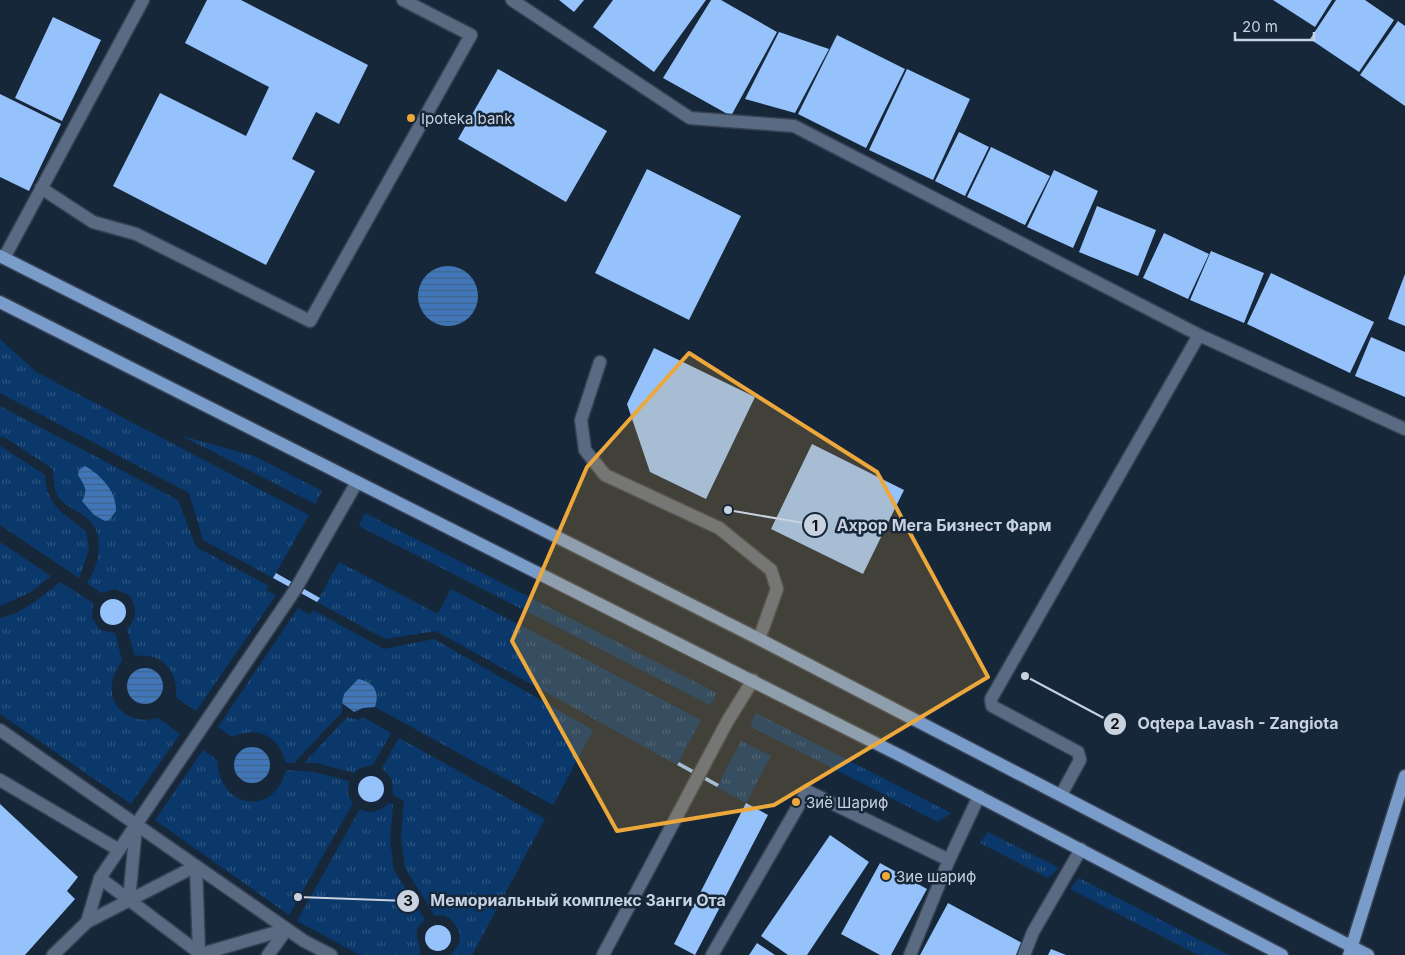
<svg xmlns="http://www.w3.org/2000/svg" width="1405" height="955" viewBox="0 0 1405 955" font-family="Inter,sans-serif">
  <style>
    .grass { fill: url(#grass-tufts) }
    .water { fill: url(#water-rules) }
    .building { fill: #95c2fb }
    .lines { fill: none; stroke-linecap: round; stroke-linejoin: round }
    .minor-casing { stroke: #364253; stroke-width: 15 }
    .major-casing { stroke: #364253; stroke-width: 15 }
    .minor { stroke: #596b83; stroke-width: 12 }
    .major { stroke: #799cca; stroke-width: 12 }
    .marked { fill: #eda83b; fill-opacity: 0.2; stroke: #eda83b; stroke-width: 4; stroke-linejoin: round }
    .poi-dot { fill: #eda83b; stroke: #17273a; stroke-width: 2 }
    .labels { text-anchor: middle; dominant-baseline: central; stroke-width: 5; stroke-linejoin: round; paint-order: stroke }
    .poi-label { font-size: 15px; fill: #c8d2e0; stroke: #17273a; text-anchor: start }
    .leader { fill: none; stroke: #c8d2e0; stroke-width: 2 }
    .callout-dot { fill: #c8d2e0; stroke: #17273a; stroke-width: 2 }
    .mark-label { font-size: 15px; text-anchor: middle; font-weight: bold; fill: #111 }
    .callout-label { font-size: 16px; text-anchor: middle; font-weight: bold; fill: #c8d2e0; stroke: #17273a; stroke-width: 5; stroke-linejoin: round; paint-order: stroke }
  </style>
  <defs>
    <pattern id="grass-tufts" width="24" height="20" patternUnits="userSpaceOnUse" patternTransform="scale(1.25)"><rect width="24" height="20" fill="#0a386a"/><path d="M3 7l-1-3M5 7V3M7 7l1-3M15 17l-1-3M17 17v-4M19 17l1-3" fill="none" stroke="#2c547f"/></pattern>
    <pattern id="water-rules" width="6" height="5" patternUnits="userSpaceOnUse" patternTransform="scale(1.25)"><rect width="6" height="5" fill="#4177b9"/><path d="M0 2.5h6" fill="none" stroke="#3f618a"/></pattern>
  </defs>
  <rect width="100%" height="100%" fill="#17273a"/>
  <!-- grass -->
  <path class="grass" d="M0 339 36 372 309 515 273 578 203 540 189 493 0 393Z
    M0 406 178 500 196 547 269 586 266 591 276 595 196 711 176 697C178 670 162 652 135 656L127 629C137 618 138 608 129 595L115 589 101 593 87 583C99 567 106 534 88 519 80 512 67 507 60 499 53 492 54 479 53 469L4 437H0Z
    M182 436 254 456 322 491 315 504Z
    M0 446 45 475C46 506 63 513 86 531L89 549 79 578 0 525Z
    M365 513 717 693 710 705 359 526Z
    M0 542 51 576 29 593 0 606Z
    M339 562 438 614 451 589 701 720 677 765 436 631 385 639 317 602Z
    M60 582 93 603 92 618 100 630 115 633 122 660C118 668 112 676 112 685 109 712 136 725 158 718L180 734 131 804 0 714V618C23 613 42 597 60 582Z
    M298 608 310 615 313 610 384 649 434 639 593 730 553 805 375 707 377 700 344 694 342 712 294 763H286C279 736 258 725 232 737L218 727Z
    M756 713 951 813 938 822 750 726Z
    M347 717 358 720 363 717 391 733 373 765 360 768 354 773 316 763H304Z
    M399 738 545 819 472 955H450C466 942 461 924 444 915L435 916 405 868 401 837 404 801 393 795 392 779 382 768Z
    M741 741 771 756 746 803 717 787Z
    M203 750 217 760C220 811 275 816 286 770L314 772 349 781 348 795 353 803 289 915 155 820Z
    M389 803 393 805 390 841 394 870 425 920C409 931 421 942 420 955H360L297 921 360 809C370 815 381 811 389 803Z
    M988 832 1059 868 1048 878 980 843Z
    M1079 878 1229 955H1198L1070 889Z"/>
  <!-- water -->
  <path class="water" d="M418 296a30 30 0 1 1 60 0a30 30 0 1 1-60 0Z
    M85 466C101 475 117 492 116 511L109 520 105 521 94 515 82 501C89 490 84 485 78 475L79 470Z
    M127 686a18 18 0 1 1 36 0a18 18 0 1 1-36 0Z
    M358 679C374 682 380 692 375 707L363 708 354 712 342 703 344 694Z
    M234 765a18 18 0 1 1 36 0a18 18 0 1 1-36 0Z"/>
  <!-- building -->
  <path class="building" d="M207 0H241L368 65 339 124 316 112 292 159 315 171 266 265 113 186 160 93 246 136 269 87 185 43Z
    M559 0H584L574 12Z
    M613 0H706L654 72 593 27Z
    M711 0H721L777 32 731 116 663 78Z
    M1273 0H1332L1315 27Z
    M1336 0H1365L1394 20 1359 72 1310 39Z
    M53 17 101 40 62 121 15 98Z
    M1398 21 1405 26V106L1360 75Z
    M779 32 829 49 795 113 745 99Z
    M837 35 905 69 866 148 798 114Z
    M498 69 607 131 566 202 458 139Z
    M907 69 970 99 933 180 869 150Z
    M0 94 61 124 29 191 0 177Z
    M959 132 989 147 965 196 935 181Z
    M991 147 1050 176 1025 225 967 197Z
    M647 169 741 216 689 320 595 273Z
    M1054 170 1098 191 1073 248 1027 227Z
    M1097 206 1156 230 1138 276 1079 252Z
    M1164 233 1209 254 1188 299 1143 278Z
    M1211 251 1264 273 1244 323 1190 300Z
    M1271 273 1374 322 1350 373 1247 324Z
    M1405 274V326L1388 319Z
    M1371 337 1405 352V397L1355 376Z
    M654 348 755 397 706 499 650 472 627 404Z
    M812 444 904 490 863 574 771 529Z
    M276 573 320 598 317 602 273 578Z
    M100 612a13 13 0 1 1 26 0a13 13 0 1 1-26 0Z
    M679 762 719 784 717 787 677 765Z
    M358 789a13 13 0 1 1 26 0a13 13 0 1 1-26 0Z
    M746 803 768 815 695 955 674 944Z
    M0 804 78 877 67 891 75 899 25 955H0Z
    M830 835 869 862 807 955H788L761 936Z
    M880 863 927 889 891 955H880L841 934Z
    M948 903 1022 943 1016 955H920Z
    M425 938a13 13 0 1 1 26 0a13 13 0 1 1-26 0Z
    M757 943 775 955H749Z
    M1051 949 1066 955H1048Z"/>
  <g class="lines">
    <!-- minor casing -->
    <g class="minor-casing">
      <path id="minor" d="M512 0 690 118 794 126 1199 335 1405 429
        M41 188 93 222 136 234 310 321 471 35 403 0
        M4 258 143 0
        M600 362 581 420 585 450 605 475 719 528 771 570 777 589 759 639
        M0 730 304 941 331 955
        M0 780 119 850
        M1061 795 1080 760 1078 752 992 706 991 699 1199 335
        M100 878 202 955
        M129 900 136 827
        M87 922 196 866 199 953
        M53 955 87 922 100 878 295 590 357 482
        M198 955 287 929
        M268 955 287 929
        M603 955 727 722 753 680
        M712 955 807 791 949 860
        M910 955 949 860 979 796
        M1024 955 1033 932 1081 849"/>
    </g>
    <!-- major casing -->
    <g class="major-casing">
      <path id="major" d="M0 256 759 639 1368 955
        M0 302 903 757 1282 955
        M1349 955 1405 776"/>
    </g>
    <!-- minor -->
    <use href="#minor" class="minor"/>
    <!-- major -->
    <use href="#major" class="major"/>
  </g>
  <!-- marked area -->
  <path class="marked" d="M689 353 877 472 988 677 774 805 617 831 512 641 587 467Z"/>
  <!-- markers -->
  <g class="poi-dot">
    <circle cx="411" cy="118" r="5"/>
    <circle cx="796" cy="802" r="5"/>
    <circle cx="886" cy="876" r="5"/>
  </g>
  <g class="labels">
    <!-- poi labels -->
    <g class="poi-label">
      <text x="421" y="118">Ipoteka bank</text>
      <text x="806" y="802">Зиё Шариф</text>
      <text x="896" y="876">Зие шариф</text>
    </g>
  </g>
  <!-- callouts -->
  <path class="leader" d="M728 510L815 525M1025 676L1115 724M298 897L408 901"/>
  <g class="callout-dot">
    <circle cx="728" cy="510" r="5"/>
    <circle cx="1025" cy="676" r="5"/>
    <circle cx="298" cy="897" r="5"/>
    <circle cx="815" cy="525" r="12"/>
    <circle cx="1115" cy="724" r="12"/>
    <circle cx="408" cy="901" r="12"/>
  </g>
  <g class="mark-label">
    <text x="815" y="531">1</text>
    <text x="1115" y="729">2</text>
    <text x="408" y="906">3</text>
  </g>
  <g class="callout-label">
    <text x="944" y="531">Ахрор Мега Бизнест Фарм</text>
    <text x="1238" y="729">Oqtepa Lavash - Zangiota</text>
    <text x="578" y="906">Мемориальный комплекс Занги Ота</text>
  </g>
  <!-- scale -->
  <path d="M1235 32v8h79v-8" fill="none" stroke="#c8d2e0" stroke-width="2.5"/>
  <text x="1242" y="32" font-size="15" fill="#c8d2e0" stroke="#17273a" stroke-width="4" paint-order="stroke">20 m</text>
</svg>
